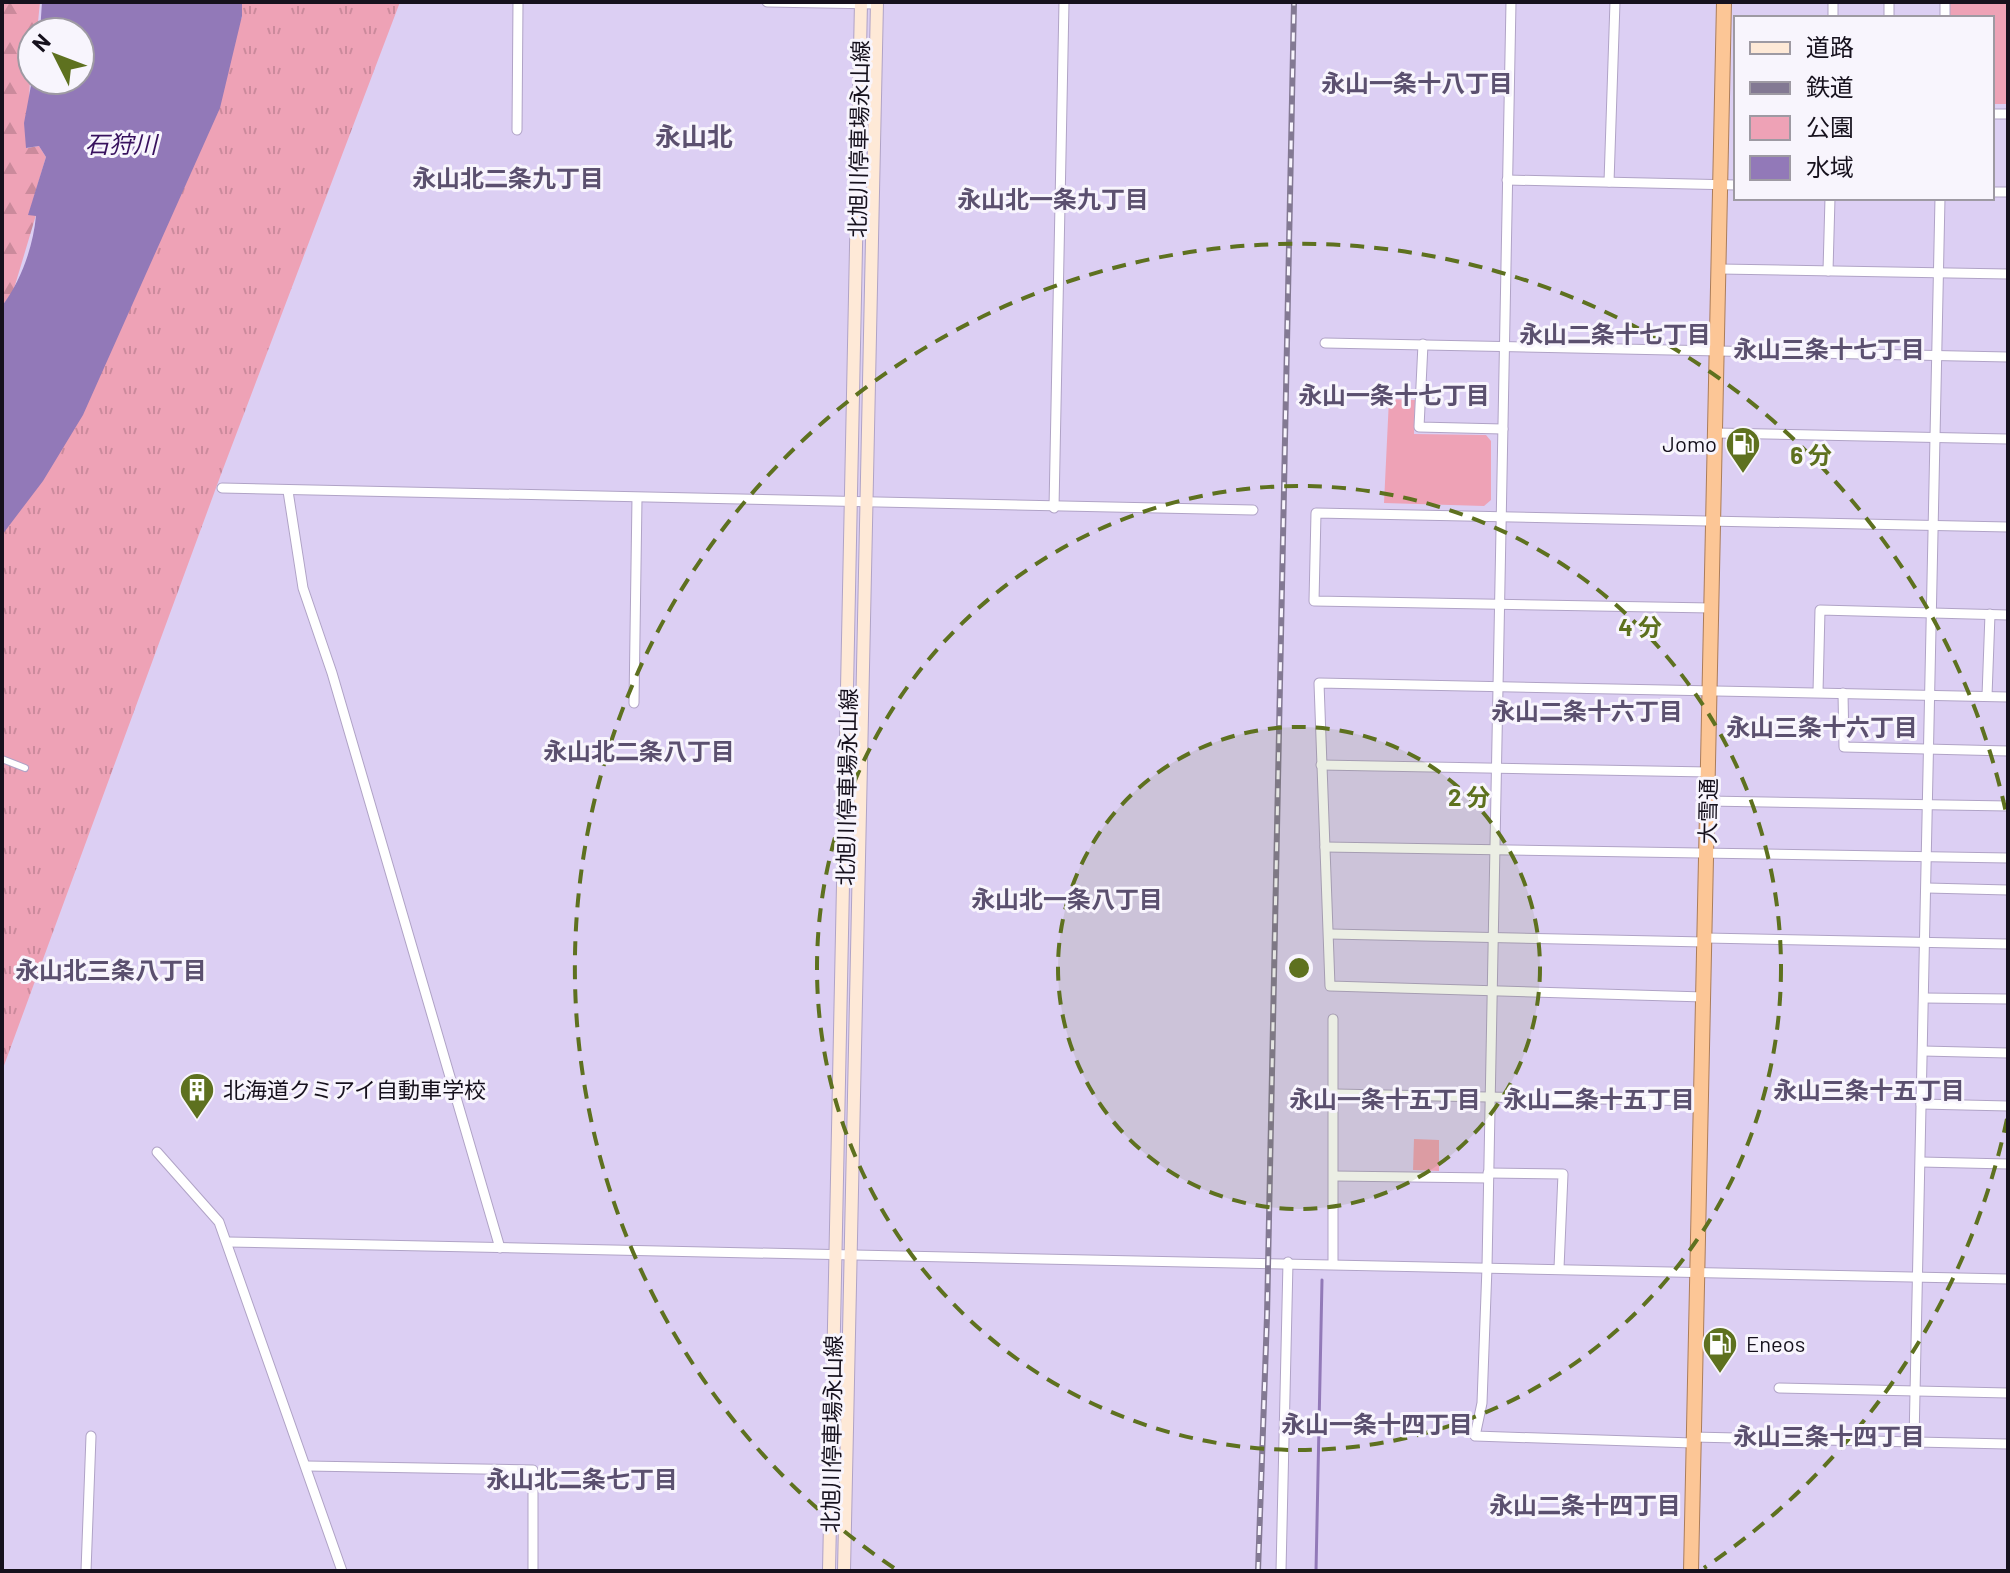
<svg xmlns="http://www.w3.org/2000/svg" width="2010" height="1573" font-family="Barlow,'Noto Sans JP',sans-serif">
	<style>
		.grass { fill: url(#grass-tufts) }
		.forest { fill: url(#forest-firs) }
		.park { fill: #eea2b6 }
		.water { fill: #9279b8 }
		.lines { fill: none; stroke-linecap: round; stroke-linejoin: round }
		.stream { stroke: #9279b8; stroke-width: 3 }
		.pedestrian-casing { stroke: #b0a3c6; stroke-width: 8 }
		.minor-casing { stroke: #b0a3c6; stroke-width: 11 }
		.secondary-casing { stroke: #b0a3c6; stroke-width: 14 }
		.trunk-casing { stroke: #ab7d5a; stroke-width: 16 }
		.pedestrian { stroke: #fff; stroke-width: 6 }
		.minor { stroke: #fff; stroke-width: 9 }
		.secondary { stroke: #fee9d7; stroke-width: 12 }
		.trunk { stroke: #fcc696; stroke-width: 14 }
		.rail-casing { stroke: #837993; stroke-width: 6 }
		.rail { stroke: #f8f5fd; stroke-width: 3; stroke-dasharray: 9; stroke-linecap: butt }
		.ring { fill: none; stroke: #5e711f; stroke-width: 4; stroke-dasharray: 14 10 }
		.labels { text-anchor: middle; stroke-width: 6; stroke-linejoin: round; paint-order: stroke }
		.street-label { font-size: 22px; fill: #16111d; stroke: #f8f5fd }
		.poi-label { font-size: 22px; fill: #16111d; stroke: #f8f5fd; text-anchor: start }
		.neighbourhood-label { font-size: 24px; font-weight: bold; fill: #5b506f; stroke: #f8f5fd }
		.water-label { font-size: 24px; font-style: italic; fill: #38115e; stroke: #f8f5fd }
		.quarter-label { font-size: 26px; font-weight: bold; fill: #5b506f; stroke: #f8f5fd }
		.centre { fill: #5e711f; stroke: #f8f5fd; stroke-width: 4 }
		.ring-label { font-size: 24px; text-anchor: middle; font-weight: bold; fill: #5e711f; stroke: #f8f5fd; stroke-width: 6; stroke-linejoin: round; paint-order: stroke }
	</style>
	<defs>
		<pattern id="grass-tufts" width="24" height="20" patternUnits="userSpaceOnUse" patternTransform="scale(2)"><rect width="24" height="20" fill="#eea2b6"/><path d="M3 7l-1-3M5 7V3M7 7l1-3M15 17l-1-3M17 17v-4M19 17l1-3" fill="none" stroke="#cb8a9c"/></pattern>
		<pattern id="forest-firs" width="22" height="20" patternUnits="userSpaceOnUse" patternTransform="scale(2)"><rect width="22" height="20" fill="#eea2b6"/><path d="M5 1l3.5 6h-7zM16 11l3.5 6h-7z" fill="#cb8a9c"/></pattern>
	</defs>
	<rect width="100%" height="100%" fill="#dccff3"/>
	<path class="grass" d="M242 2H400L220 477 2 1071V535L242 17Z"/>
	<path class="forest" d="M3 2H40L37 32H32L27 148 39 146 46 157 29 214 36 215 13 292 2 306Z"/>
	<g class="park">
		<path d="M1950 2H2008V104H1992V18H1950Z"/>
		<path d="M1389 399 1415 400 1414 434 1486 435 1491 441V500L1484 506 1384 503Z"/>
		<path d="M1414 1139 1439 1140V1171L1413 1170Z"/>
	</g>
	<path class="water" d="M42 2H242V16L220 108 83 415 43 481 2 535V306C21 281 33 247 36 216L28 215 46 157 39 146 26 148 24 123 32 80H80V32H40Z"/>
	<g class="lines">
		<path class="stream" d="M1316 1571 1322 1280"/>
		<defs>
			<path id="pedestrian" d="M2 759 25 768"/>
			<g id="minor">
				<path d="M767 2 877 4"/>
				<path d="M1511 2 1487 1267 1482 1403 1475 1436 1693 1443"/>
				<path d="M1833 18V2"/>
				<path d="M1889 18V2"/>
				<path d="M1945 18V2"/>
				<path d="M1992 114H2008"/>
				<path d="M517 130 518 2"/>
				<path d="M1507 180 1736 185"/>
				<path d="M1609 182 1615 2"/>
				<path d="M1992 192H2008"/>
				<path d="M1720 269 2008 274"/>
				<path d="M1828 271 1830 198"/>
				<path d="M1325 343 2008 357"/>
				<path d="M1423 344 1419 427 1503 429"/>
				<path d="M1716 433 2008 439"/>
				<path d="M222 488 1253 510"/>
				<path d="M288 491 303 588 332 673 500 1248"/>
				<path d="M1054 508 1064 2"/>
				<path d="M1711 608 1314 601 1316 513 2008 527"/>
				<path d="M1818 692 1820 610 2008 615"/>
				<path d="M1843 693 1844 747 2008 751"/>
				<path d="M1987 696 1990 614"/>
				<path d="M634 703 637 498"/>
				<path d="M1321 765 1709 772"/>
				<path d="M1707 801 2008 806"/>
				<path d="M1325 847 2008 858"/>
				<path d="M1927 888 2008 890"/>
				<path d="M1330 934 1705 942"/>
				<path d="M1706 938 2008 944"/>
				<path d="M1704 997 1330 986 1319 683 2008 697"/>
				<path d="M1924 998 2008 999"/>
				<path d="M1333 1019V1264"/>
				<path d="M1923 1051 2008 1053"/>
				<path d="M1335 1094 1702 1101"/>
				<path d="M1921 1104 2008 1106"/>
				<path d="M157 1152 219 1222 342 1571"/>
				<path d="M1921 1162 2008 1164"/>
				<path d="M1488 1173 1563 1174 1559 1268"/>
				<path d="M1335 1176 1488 1178"/>
				<path d="M228 1242 2008 1279"/>
				<path d="M1779 1388 2008 1393"/>
				<path d="M1693 1437 2008 1444"/>
				<path d="M1914 1441 1940 198"/>
				<path d="M307 1466 533 1470V1571"/>
				<path d="M86 1571 91 1436"/>
				<path d="M1281 1571 1288 1262"/>
			</g>
			<g id="secondary">
				<path d="M829 1571 861 2"/>
				<path d="M844 1571 877 2"/>
			</g>
			<path id="trunk" d="M1691 1571 1724 2"/>
		</defs>
		<use href="#pedestrian" class="pedestrian-casing"/>
		<use href="#minor" class="minor-casing"/>
		<use href="#secondary" class="secondary-casing"/>
		<use href="#trunk" class="trunk-casing"/>
		<use href="#pedestrian" class="pedestrian"/>
		<use href="#minor" class="minor"/>
		<use href="#secondary" class="secondary"/>
		<use href="#trunk" class="trunk"/>
		<defs>
			<path id="rail" d="M1258 1571 1267 1316 1294 2"/>
		</defs>
		<use href="#rail" class="rail-casing"/>
		<use href="#rail" class="rail"/>
	</g>
	<circle cx="1299" cy="968" r="241" fill="#5e711f" fill-opacity=".12"/>
	<g class="ring">
		<circle cx="1299" cy="968" r="241"/>
		<circle cx="1299" cy="968" r="482"/>
		<path d="M2007 1119A724 724 0 0 1 1704 1568M894 1568A724 724 0 1 1 2007 817"/>
	</g>
	<defs>
		<symbol id="fuel-pin" viewBox="-11 -11 22 30"><path d="M0 17L-7.5 6A9.5 9.5 0 1 1 7.5 6Z" fill="#5e711f" stroke="#f8f5fd"/><path d="M-5.5-6h7V0h2V4h1.3V-2.5L3-4.5l.8-.8L6-3V5H2.5V1h-1V6h-7ZM-4.2-4.7v3.2H.2V-4.7Z" fill="#fff"/></symbol>
		<symbol id="building-pin" viewBox="-11 -11 22 30"><path d="M0 17L-7.5 6A9.5 9.5 0 1 1 7.5 6Z" fill="#5e711f" stroke="#f8f5fd"/><path d="M-4-6H4V6H1V3H-1V6H-4ZM-2.5-4.3h1.7v1.8h-1.7ZM.8-4.3h1.7v1.8H.8ZM-2.5-1h1.7V.8h-1.7ZM.8-1h1.7V.8H.8Z" fill="#fff"/></symbol>
	</defs>
	<g fill-rule="evenodd">
		<use href="#fuel-pin" x="1723" y="424" width="40" height="54"/>
		<use href="#building-pin" x="177" y="1070" width="40" height="54"/>
		<use href="#fuel-pin" x="1700" y="1324" width="40" height="54"/>
	</g>
	<g class="labels">
		<g class="street-label">
			<text transform="translate(859 139) rotate(-89)" y="8">北旭川停車場永山線</text>
			<text transform="translate(847 787) rotate(-89)" y="8">北旭川停車場永山線</text>
			<text transform="translate(1708 811) rotate(-89)" y="8">大雪通</text>
			<text transform="translate(832 1434) rotate(-89)" y="8">北旭川停車場永山線</text>
		</g>
		<g class="poi-label">
			<text x="1717" y="452" text-anchor="end">Jomo</text>
			<text x="223" y="1098">北海道クミアイ自動車学校</text>
			<text x="1746" y="1352">Eneos</text>
		</g>
		<g class="neighbourhood-label">
			<text x="1417" y="92">永山一条十八丁目</text>
			<text x="508" y="187">永山北二条九丁目</text>
			<text x="1053" y="208">永山北一条九丁目</text>
			<text x="1615" y="343">永山二条十七丁目</text>
			<text x="1829" y="358">永山三条十七丁目</text>
			<text x="1394" y="404">永山一条十七丁目</text>
			<text x="1587" y="720">永山二条十六丁目</text>
			<text x="1822" y="736">永山三条十六丁目</text>
			<text x="639" y="760">永山北二条八丁目</text>
			<text x="1067" y="908">永山北一条八丁目</text>
			<text x="111" y="979">永山北三条八丁目</text>
			<text x="1869" y="1099">永山三条十五丁目</text>
			<text x="1385" y="1108">永山一条十五丁目</text>
			<text x="1599" y="1108">永山二条十五丁目</text>
			<text x="1377" y="1433">永山一条十四丁目</text>
			<text x="1829" y="1445">永山三条十四丁目</text>
			<text x="582" y="1488">永山北二条七丁目</text>
			<text x="1585" y="1514">永山二条十四丁目</text>
		</g>
		<g class="water-label">
			<text x="121" y="153">石狩川</text>
		</g>
		<g class="quarter-label">
			<text x="694" y="146">永山北</text>
		</g>
	</g>
	<circle cx="1299" cy="968" r="12" class="centre"/>
	<g class="ring-label">
		<text x="1811" y="464">6 分</text>
		<text x="1640" y="636">4 分</text>
		<text x="1469" y="806">2 分</text>
	</g>
	<rect width="2010" height="1573" fill="none" stroke="#16111d" stroke-width="8"/>
	<rect x="1734" y="16" width="260" height="184" fill="#f8f5fd" stroke="#9e9aa3" stroke-width="2"/>
	<rect x="1750" y="42" width="40" height="12" fill="#fee9d7" stroke="#9e9aa3" stroke-width="2"/>
	<text x="1806" y="56" font-size="24" fill="#16111d">道路</text>
	<rect x="1750" y="82" width="40" height="12" fill="#837993" stroke="#9e9aa3" stroke-width="2"/>
	<text x="1806" y="96" font-size="24" fill="#16111d">鉄道</text>
	<rect x="1750" y="116" width="40" height="24" fill="#eea2b6" stroke="#9e9aa3" stroke-width="2"/>
	<text x="1806" y="136" font-size="24" fill="#16111d">公園</text>
	<rect x="1750" y="156" width="40" height="24" fill="#9279b8" stroke="#9e9aa3" stroke-width="2"/>
	<text x="1806" y="176" font-size="24" fill="#16111d">水域</text>
	<g transform="translate(56 56) rotate(312)"><circle r="38" fill="#f8f5fd" stroke="#9e9aa3" stroke-width="2"/>
	<path d="M0-6L14 30L0 20L-14 30Z" fill="#5e711f"/>
	<text y="-12" font-size="22" font-weight="bold" text-anchor="middle" fill="#16111d">N</text>
	</g>
</svg>
